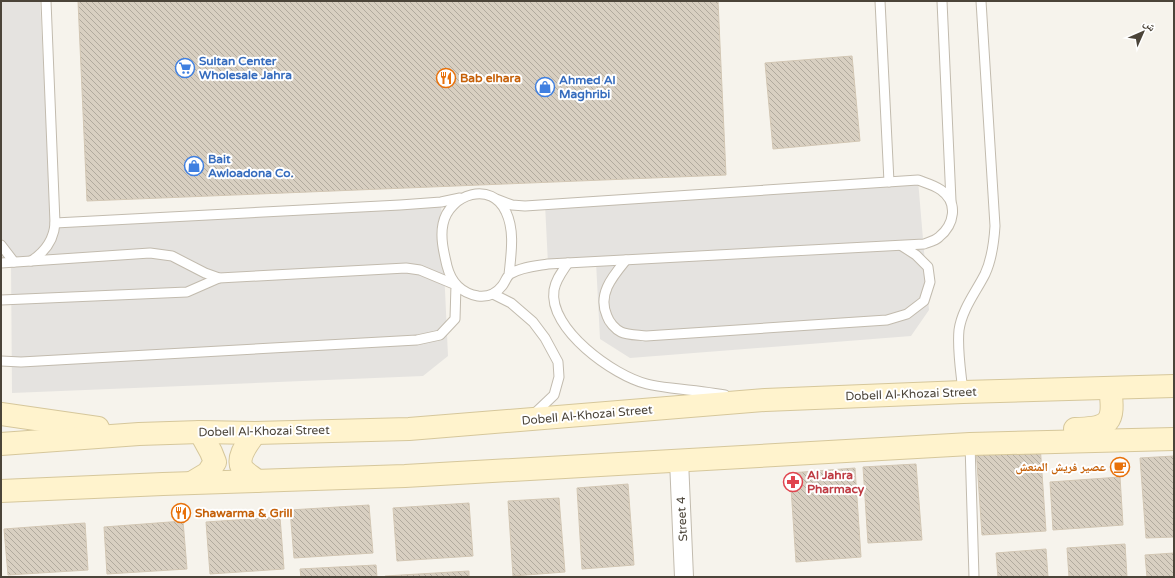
<svg xmlns="http://www.w3.org/2000/svg" width="1175" height="578" font-family="'Varela Round','Noto Naskh Arabic',sans-serif">
	<style>
		.parking { fill: #e5e3e0 }
		.building { fill: url(#building-back-hatch); stroke: #d3c7b4 }
		.lines { fill: none; stroke-linecap: round; stroke-linejoin: round }
		.service-casing { stroke: #c2bbae; stroke-width: 11 }
		.minor-casing { stroke: #c2bbae; stroke-width: 20 }
		.secondary-casing { stroke: #d6c79b; stroke-width: 24 }
		.service { stroke: #fff; stroke-width: 9 }
		.minor { stroke: #fff; stroke-width: 18 }
		.secondary { stroke: #fff3cd; stroke-width: 22 }
		.labels { text-anchor: middle; stroke-width: 4; stroke-linejoin: round; paint-order: stroke }
		.shop-label { font-size: 12px; font-weight: bold; fill: #366cbe; stroke: #fff; text-anchor: start }
		.food-label { font-size: 12px; font-weight: bold; fill: #c56008; stroke: #fff; text-anchor: start }
		.street-label { font-size: 12px; fill: #4b4439; stroke: #fff }
		.health-label { font-size: 12px; font-weight: bold; fill: #be3a42; stroke: #fff; text-anchor: start }
	</style>
	<defs>
		<pattern id="building-back-hatch" width="6" height="6" patternUnits="userSpaceOnUse"><rect width="6" height="6" fill="#d8cfc1"/><path d="M-1 5l2 2M0 0l6 6M5-1l2 2" fill="none" stroke="#b1aa9e"/></pattern>
	</defs>
	<rect width="100%" height="100%" fill="#f6f3ec"/>
	<g class="parking">
		<path d="M1 1H40L52 230 55 227 441 202 448 356 423 376 12 393 11 262H1Z"/>
		<path d="M918 180 929 310 911 336 630 358 600 339 596 262 548 264 545 204Z"/>
	</g>
	<g class="building">
		<path d="M78 1H718L726 175 87 201Z"/>
		<path d="M852 56 860 141 773 149 765 63Z"/>
		<path d="M1040 444 1046 531 982 535 976 448Z"/>
		<path d="M1174 456V537L1146 538 1140 458Z"/>
		<path d="M916 464 922 540 868 543 863 467Z"/>
		<path d="M855 468 861 557 796 562 790 473Z"/>
		<path d="M1120 477 1123 525 1053 530 1050 482Z"/>
		<path d="M628 484 634 565 582 569 577 488Z"/>
		<path d="M559 498 565 572 513 576 508 501Z"/>
		<path d="M469 503 473 556 397 561 393 508Z"/>
		<path d="M369 505 373 553 294 558 290 510Z"/>
		<path d="M280 517 284 569 210 574 206 522Z"/>
		<path d="M183 521 187 569 107 574 104 527Z"/>
		<path d="M85 523 88 570 8 575 4 529Z"/>
		<path d="M1125 544 1127 577H1069L1067 548Z"/>
		<path d="M1046 549 1048 577H998L996 553Z"/>
		<path d="M1174 553V577H1147L1145 555Z"/>
		<path d="M376 565 377 577H301L300 569Z"/>
		<path d="M469 571V577H385V576Z"/>
	</g>
	<g class="lines">
		<defs>
			<g id="service">
				<path d="M880 1 889 182"/>
				<path d="M942 1 951 201"/>
				<path d="M496 199 512 205 525 206 918 180C926 183 934 185 941 190 959 203 954 225 939 237 935 241 929 242 924 244L548 264C536 266 521 267 510 274 506 277 505 283 502 286 496 294 487 297 478 296 461 293 451 282 447 266 444 253 440 238 443 224 449 194 492 180 506 212 515 231 511 254 509 275"/>
				<path d="M55 223 400 205 441 202 460 198"/>
				<path d="M1 245 14 262"/>
				<path d="M626 260C613 276 597 294 607 316 609 322 615 329 621 332 627 335 639 335 646 336L887 320 907 314 924 301 930 282 928 267 916 255 902 246"/>
				<path d="M31 261C45 252 54 240 55 223L46 1"/>
				<path d="M1 263 150 253 172 256 205 273 219 278 406 268 420 270 456 285 455 319 440 335 417 340 21 362 1 361"/>
				<path d="M568 263C562 272 556 279 554 290 548 329 614 376 647 384 655 386 663 387 671 388 689 390 707 392 725 395"/>
				<path d="M493 294 511 303 533 322 545 338 558 362 559 377 554 395 534 414"/>
				<path d="M1 300 187 292 219 278"/>
				<path d="M963 392C961 372 957 350 959 330 962 309 976 292 985 274 992 259 994 242 995 226L981 1"/>
				<path d="M970 444 974 577"/>
			</g>
			<path id="minor" d="M679 460 684 577"/>
			<g id="secondary">
				<path d="M1 414 98 428"/>
				<path d="M1075 429C1110 428 1115 423 1110 388"/>
				<path d="M255 433C249 442 236 456 242 468 245 473 253 477 257 481"/>
				<path d="M1 444 139 434 200 432 255 433 409 429 765 400 963 392 1174 386"/>
				<path d="M193 482 208 473 215 462 211 452 200 432"/>
				<path d="M1 491 163 484 405 476 970 444 1174 439"/>
			</g>
		</defs>
		<use href="#service" class="service-casing"/>
		<use href="#minor" class="minor-casing"/>
		<use href="#secondary" class="secondary-casing"/>
		<use href="#service" class="service"/>
		<use href="#minor" class="minor"/>
		<use href="#secondary" class="secondary"/>
	</g>
	<defs>
		<symbol id="supermarket-ring" viewBox="-11 -11 22 22"><circle r="9.5" fill="#fff" stroke="#3f7fe0" stroke-width="1.5"/><path d="M-6-5.5h2.5l.6 2H6L4.5 2H-2.5L-4.4-4H-6ZM-1.5 3.2a1.3 1.3 0 1 0 .1 0ZM3 3.2a1.3 1.3 0 1 0 .1 0Z" fill="#3f7fe0"/></symbol>
		<symbol id="restaurant-ring" viewBox="-11 -11 22 22"><circle r="9.5" fill="#fff" stroke="#e8710a" stroke-width="1.5"/><path d="M-5-6h1v4h1v-4h1v4h1v-4h1v5L-1.5 .5V6h-2V.5L-5-1ZM5-6V6H3V1.5H1.5Q1.5-4 5-6Z" fill="#e8710a"/></symbol>
		<symbol id="shop-ring" viewBox="-11 -11 22 22"><circle r="9.5" fill="#fff" stroke="#3f7fe0" stroke-width="1.5"/><path d="M-5-2.5h2.3a2.7 3.5 0 0 1 5.4 0H5L5.5 6h-11ZM-1.5-2.5h3a1.5 2.3 0 0 0-3 0Z" fill="#3f7fe0"/></symbol>
		<symbol id="cafe-ring" viewBox="-11 -11 22 22"><circle r="9.5" fill="#fff" stroke="#e8710a" stroke-width="1.5"/><path d="M-5.5-4.5H6V0H3Q3 3.5 0 3.5H-2.5Q-5.5 3.5-5.5 0ZM3-3.2v2h1.7v-2ZM-6 4.5H4V6H-6Z" fill="#e8710a"/></symbol>
		<symbol id="pharmacy-ring" viewBox="-11 -11 22 22"><circle r="9.5" fill="#fff" stroke="#e0444e" stroke-width="1.5"/><path d="M-2-6h4v4h4v4h-4v4h-4v-4h-4v-4h4Z" fill="#e0444e"/></symbol>
	</defs>
	<g fill-rule="evenodd">
		<use href="#supermarket-ring" x="174" y="57" width="22" height="22"/>
		<use href="#restaurant-ring" x="435" y="67" width="22" height="22"/>
		<use href="#shop-ring" x="534" y="76" width="22" height="22"/>
		<use href="#shop-ring" x="183" y="155" width="22" height="22"/>
		<use href="#cafe-ring" x="1109" y="456" width="22" height="22"/>
		<use href="#pharmacy-ring" x="782" y="471" width="22" height="22"/>
		<use href="#restaurant-ring" x="170" y="502" width="22" height="22"/>
	</g>
	<g class="labels">
		<g class="shop-label">
			<text x="199" y="65">Sultan Center<tspan x="199" dy="14">Wholesale Jahra</tspan></text>
			<text x="559" y="84">Ahmed Al<tspan x="559" dy="14">Maghribi</tspan></text>
			<text x="208" y="163">Bait<tspan x="208" dy="14">Awloadona Co.</tspan></text>
		</g>
		<g class="food-label">
			<text x="460" y="82">Bab elhara</text>
			<text x="1106" y="471" text-anchor="end">عصير فريش المنعش</text>
			<text x="195" y="517">Shawarma &amp; Grill</text>
		</g>
		<g class="street-label">
			<text transform="translate(911 394) rotate(-2)" y="4">Dobell Al-Khozai Street</text>
			<text transform="translate(587 415) rotate(-5)" y="4">Dobell Al-Khozai Street</text>
			<text transform="translate(264 431) rotate(-1)" y="4">Dobell Al-Khozai Street</text>
			<text transform="translate(682 519) rotate(-93)" y="4">Street 4</text>
		</g>
		<g class="health-label">
			<text x="807" y="479">Al Jahra<tspan x="807" dy="14">Pharmacy</tspan></text>
		</g>
	</g>
	<rect width="1175" height="578" fill="none" stroke="#4b4439" stroke-width="4"/>
	<g transform="translate(1143 32) rotate(45)" stroke="#ffffff" stroke-width="3" paint-order="stroke">
	<path d="M0-3L7 15L0 10L-7 15Z" fill="#4b4439"/>
	<text y="-6" font-size="11" font-weight="bold" text-anchor="middle" fill="#4b4439">ش</text>
	</g>
</svg>
